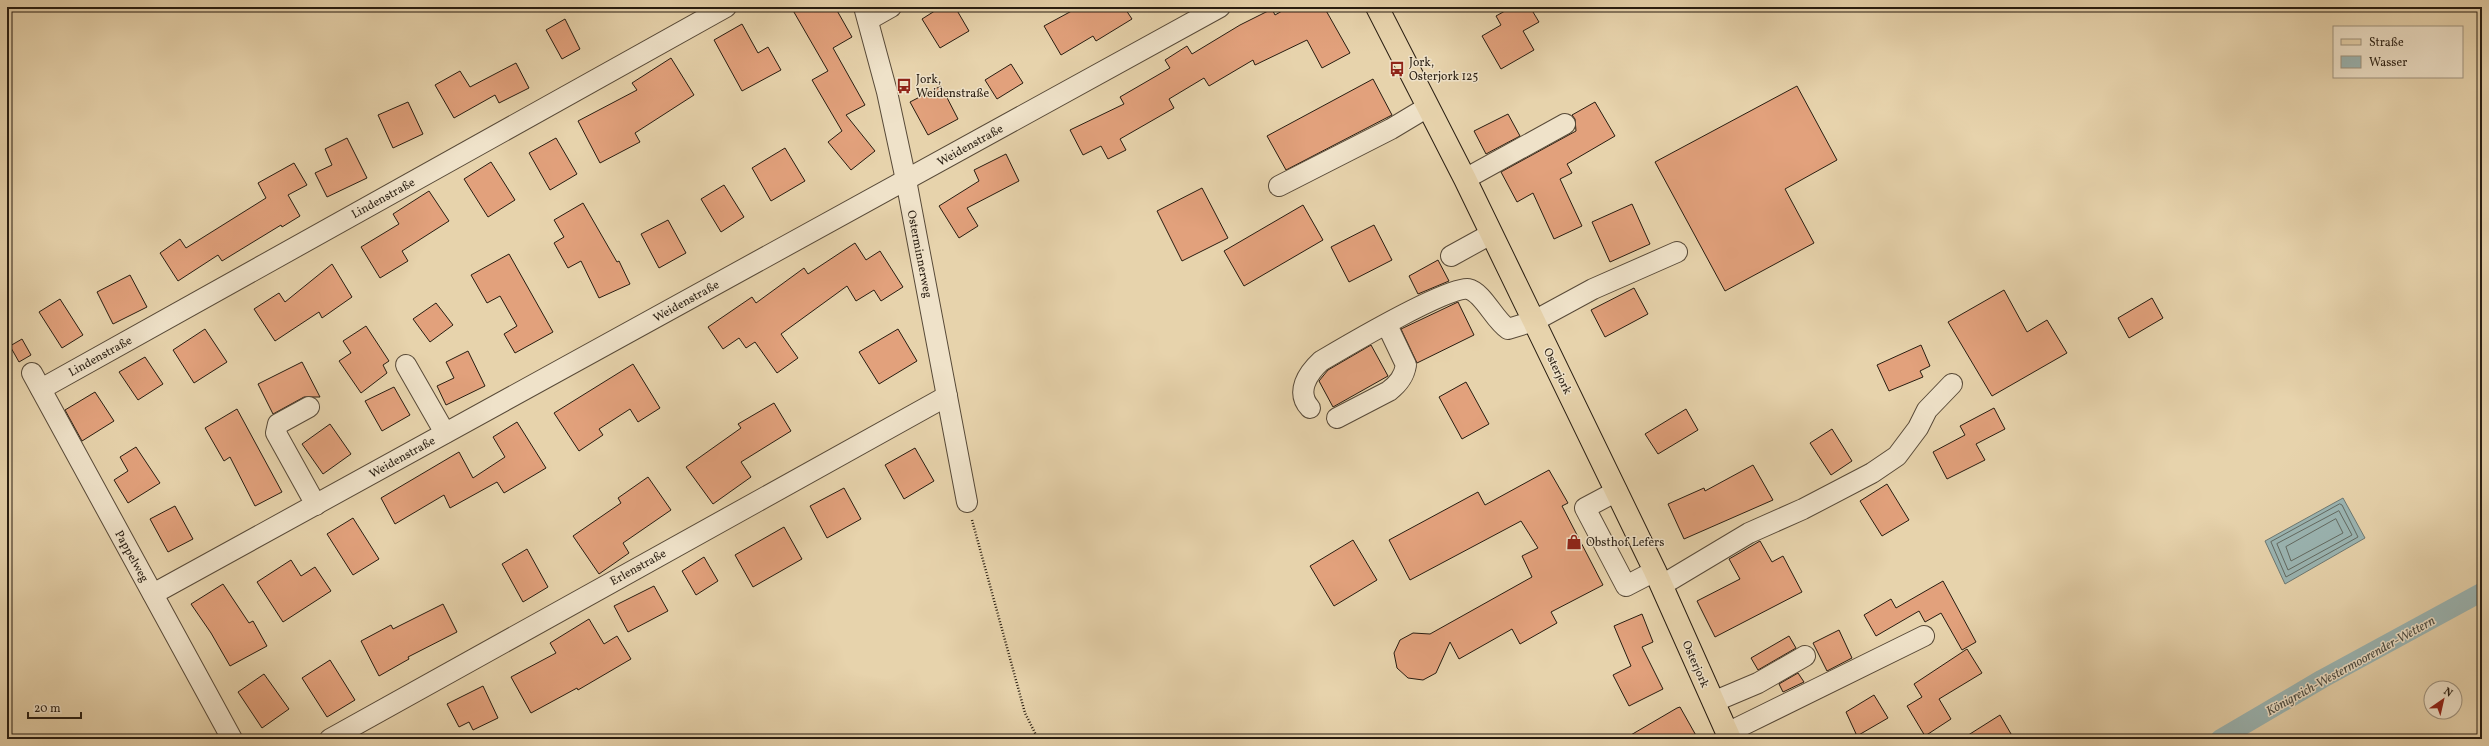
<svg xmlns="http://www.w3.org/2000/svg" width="2489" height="746" font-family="Vollkorn,serif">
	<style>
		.water { fill: #9bb6b4; stroke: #6d7973 }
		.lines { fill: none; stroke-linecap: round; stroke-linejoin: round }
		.shore { stroke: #626a62; stroke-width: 1 }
		.canal { stroke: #9bb6b4; stroke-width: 19 }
		.building { fill: #e2a17c; stroke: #281d11 }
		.minor-casing { stroke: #584a38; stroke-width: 22 }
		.major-casing { stroke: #281d11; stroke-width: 24 }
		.path { stroke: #281d11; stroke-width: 2.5; stroke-dasharray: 1 2; stroke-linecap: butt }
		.minor { stroke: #efe2c9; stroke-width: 20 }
		.major { stroke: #e7d3ac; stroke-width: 22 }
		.labels { text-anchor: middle; stroke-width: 3; stroke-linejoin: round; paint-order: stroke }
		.poi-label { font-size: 12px; fill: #281d11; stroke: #efe2c9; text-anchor: start }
		.street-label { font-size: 12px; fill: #281d11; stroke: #efe2c9 }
		.water-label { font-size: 13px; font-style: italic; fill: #4a4b42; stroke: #efe2c9 }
	</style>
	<rect width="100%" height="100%" fill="#e7d3ac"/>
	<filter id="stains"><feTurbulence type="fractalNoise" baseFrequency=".005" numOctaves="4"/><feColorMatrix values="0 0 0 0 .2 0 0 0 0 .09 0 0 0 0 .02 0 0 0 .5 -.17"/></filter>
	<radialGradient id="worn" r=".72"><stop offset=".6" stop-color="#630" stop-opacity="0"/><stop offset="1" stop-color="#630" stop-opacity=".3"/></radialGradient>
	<path class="water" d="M2343 498 2365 538 2285 584 2265 541Z"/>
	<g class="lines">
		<g class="shore">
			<path d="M2340 504 2342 505 2358 537 2286 577 2271 542Z"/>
			<path d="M2339 511 2352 535 2288 570 2277 544Z"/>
			<path d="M2336 519 2343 533 2291 561 2286 547Z"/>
		</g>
		<path class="canal" d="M2220 739 2322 679 2482 592"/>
	</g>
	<g class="building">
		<path d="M791 7H835L852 37 833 48 865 105 846 115 875 151 851 170 828 142 842 131 812 80 828 71Z"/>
		<path d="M941 7H955L969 31 940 48 922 19Z"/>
		<path d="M1079 7H1124L1132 19 1096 41 1093 36 1061 55 1044 26Z"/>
		<path d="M1289 7H1324L1350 53 1322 68 1307 40 1255 65 1253 60 1209 86 1204 78 1169 99 1174 108 1120 139 1126 150 1108 159 1101 146 1083 155 1070 130 1124 104 1120 97 1170 68 1165 60 1187 46 1192 54 1240 25 1272 9 1275 15Z"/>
		<path d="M1512 7H1530L1539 22 1523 31 1534 50 1501 69 1482 36 1501 25 1496 16Z"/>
		<path d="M565 19 580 49 562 59 546 30Z"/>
		<path d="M742 24 758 53 768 47 781 70 742 91 714 40Z"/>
		<path d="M671 58 694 95 635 133 640 142 600 163 578 121 637 90 632 83Z"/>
		<path d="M516 63 529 88 499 103 495 95 454 118 435 85 460 71 470 87Z"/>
		<path d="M1011 64 1023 83 997 99 985 80Z"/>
		<path d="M1373 79 1392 115 1286 170 1267 136Z"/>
		<path d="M941 86 958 119 928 135 910 102Z"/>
		<path d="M1797 86 1837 160 1785 189 1814 243 1725 291 1655 162Z"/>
		<path d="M408 102 423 134 393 148 378 115Z"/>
		<path d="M1595 102 1615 136 1567 164 1572 173 1560 179 1582 226 1554 239 1533 193 1517 202 1501 172 1576 131 1575 119 1572 115Z"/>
		<path d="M1508 114 1520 136 1486 154 1474 131Z"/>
		<path d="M347 138 367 178 327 197 315 173 332 165 325 149Z"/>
		<path d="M556 138 577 174 550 190 529 153Z"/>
		<path d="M785 148 805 181 771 201 752 168Z"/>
		<path d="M1006 154 1019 181 967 208 978 226 959 238 939 206 979 181 974 170Z"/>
		<path d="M491 162 515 200 488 217 464 179Z"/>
		<path d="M294 163 307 185 288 195 300 216 282 227 281 225 222 261 218 255 178 281 160 253 180 239 186 248 266 198 258 183Z"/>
		<path d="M724 185 744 217 721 232 701 199Z"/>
		<path d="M1202 188 1228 238 1182 261 1157 211Z"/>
		<path d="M429 191 449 221 402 251 408 261 380 278 361 247 399 224 393 214Z"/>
		<path d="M583 203 617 262 619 261 630 284 599 298 581 261 568 268 554 243 564 237 554 220Z"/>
		<path d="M1632 204 1650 244 1610 262 1592 222Z"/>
		<path d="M1303 205 1323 240 1244 286 1224 251Z"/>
		<path d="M668 220 686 253 659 268 641 234Z"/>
		<path d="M1374 225 1392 260 1349 282 1331 247Z"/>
		<path d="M855 243 866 260 880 251 903 287 881 301 874 290 856 301 847 286 781 334 798 358 777 373 755 342 746 348 739 338 723 349 708 327 752 297 756 303 804 268 808 274Z"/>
		<path d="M509 254 553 332 515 353 504 334 517 326 500 296 487 303 471 275Z"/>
		<path d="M1438 260 1449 281 1418 294 1409 276Z"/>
		<path d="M332 264 352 297 322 318 319 312 275 341 254 309 279 293 285 302Z"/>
		<path d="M130 275 147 307 113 324 97 292Z"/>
		<path d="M1634 288 1648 314 1605 337 1591 310Z"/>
		<path d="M2004 290 2027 332 2047 320 2067 353 1992 396 1948 322Z"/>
		<path d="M2152 298 2163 318 2129 338 2118 318Z"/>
		<path d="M60 299 83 335 62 348 39 312Z"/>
		<path d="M1458 302 1474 335 1417 363 1401 329Z"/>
		<path d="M436 303 453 325 430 342 413 319Z"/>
		<path d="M366 326 389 361 383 365 387 373 361 393 339 361 351 353 343 341Z"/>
		<path d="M205 329 227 362 194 383 173 350Z"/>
		<path d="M898 329 917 361 879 384 859 352Z"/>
		<path d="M22 339 31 355 19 362 10 346Z"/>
		<path d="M1371 345 1388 376 1333 407 1319 381 1328 370Z"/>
		<path d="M1921 345 1930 366 1920 371 1923 377 1889 391 1877 365Z"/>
		<path d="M468 351 485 386 446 405 437 386 454 378 446 362Z"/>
		<path d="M145 357 163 384 138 400 119 372Z"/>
		<path d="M302 362 320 397H304L273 414 258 384Z"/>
		<path d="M633 364 660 408 638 422 630 409 599 429 603 435 579 451 554 413Z"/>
		<path d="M1466 382 1489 424 1462 439 1439 397Z"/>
		<path d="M394 387 410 415 382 431 365 401Z"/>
		<path d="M95 392 114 421 82 441 65 410Z"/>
		<path d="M774 403 791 431 741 462 751 477 713 504 686 467 741 428 738 424Z"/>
		<path d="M1994 408 2005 429 1976 444 1985 460 1947 479 1933 452 1965 435 1960 426Z"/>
		<path d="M237 409 282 492 255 506 230 457 224 461 205 428Z"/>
		<path d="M1686 409 1698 430 1658 454 1645 434Z"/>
		<path d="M517 422 546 468 504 493 497 482 450 508 444 495 395 524 381 498 459 452 473 478 505 457 493 437Z"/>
		<path d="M330 424 351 454 323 474 302 444Z"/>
		<path d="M1832 429 1852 461 1831 475 1810 443Z"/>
		<path d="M136 447 160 483 128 503 114 480 128 471 120 457Z"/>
		<path d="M915 448 934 481 904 499 885 465Z"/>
		<path d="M1753 465 1773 500 1684 539 1668 504 1704 488 1705 491Z"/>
		<path d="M1549 470 1568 503 1562 506 1603 585 1551 612 1557 623 1520 644 1512 629 1459 659 1450 642 1436 673 1423 680 1408 678 1397 668 1394 653 1400 640 1413 633 1430 634 1532 577 1522 556 1538 548 1521 521 1410 580 1389 540 1478 492 1485 505Z"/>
		<path d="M648 477 671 510 623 543 629 553 599 574 573 536 621 503 618 498Z"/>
		<path d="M1887 484 1909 520 1882 536 1860 501Z"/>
		<path d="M844 488 861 519 827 538 810 506Z"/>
		<path d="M175 506 193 539 168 552 150 519Z"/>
		<path d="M353 518 379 559 353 575 327 534Z"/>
		<path d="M784 527 802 559 753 587 735 555Z"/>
		<path d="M1353 540 1377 580 1334 606 1310 566Z"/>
		<path d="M1760 541 1772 562 1783 556 1802 592 1715 637 1697 601 1740 579 1729 559Z"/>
		<path d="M527 549 548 587 523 602 502 564Z"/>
		<path d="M704 557 718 581 696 595 682 571Z"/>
		<path d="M291 560 301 576 315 567 331 591 283 622 257 582Z"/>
		<path d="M1943 581 1976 642 1962 650 1941 613 1925 622 1919 611 1876 636 1864 615 1891 599 1896 608Z"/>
		<path d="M223 584 249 623 253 621 267 646 230 666 211 633 191 604Z"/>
		<path d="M654 586 668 611 628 632 614 606Z"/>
		<path d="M443 604 457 632 408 657 409 659 379 676 361 641 391 625 393 629Z"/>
		<path d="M1642 614 1653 642 1642 647 1663 689 1629 706 1613 675 1631 666 1614 626Z"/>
		<path d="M589 619 604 644 617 636 631 659 578 690 577 688 531 713 511 677 556 653 550 643Z"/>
		<path d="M1839 630 1852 658 1827 671 1813 643Z"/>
		<path d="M1789 636 1796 648 1758 670 1751 658Z"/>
		<path d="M1967 649 1982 673 1939 699 1951 719 1925 736 1907 706 1922 697 1914 684Z"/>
		<path d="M330 660 355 700 327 717 302 678Z"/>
		<path d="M1798 673 1804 682 1783 692 1779 684Z"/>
		<path d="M264 674 289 709 262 728 238 692Z"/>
		<path d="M483 686 498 718 473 730 469 722 459 727 447 704Z"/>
		<path d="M1874 695 1888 718 1857 736 1846 712Z"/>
		<path d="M1680 707 1698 739H1624L1677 708Z"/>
		<path d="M2000 715 2014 739H1962Z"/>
	</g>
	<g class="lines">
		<defs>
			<g id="minor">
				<path d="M864 7 887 92 906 180 967 502"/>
				<path d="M868 20 891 7"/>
				<path d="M1465 179 1565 124"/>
				<path d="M1279 186 1391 129 1426 108"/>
				<path d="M1451 256 1491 234"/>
				<path d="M406 365 445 433"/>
				<path d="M32 373 232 739"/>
				<path d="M41 389 726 7"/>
				<path d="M309 407 278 424 276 433 316 505"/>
				<path d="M1310 408C1295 392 1308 373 1321 361 1343 348 1449 285 1468 289 1483 292 1494 320 1508 329L1534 321 1593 289 1677 252"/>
				<path d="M1337 418 1389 391C1398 384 1404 377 1406 365L1387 325"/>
				<path d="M1617 491 1585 508 1626 586 1655 571"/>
				<path d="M1662 585 1749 533 1803 509 1872 473 1897 456 1918 428 1927 410 1952 384"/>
				<path d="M153 594 1220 7"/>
				<path d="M1713 702 1758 683 1805 656"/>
				<path d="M1727 733 1924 636"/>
				<path d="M330 739 947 396"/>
			</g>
			<path id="major" d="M1377 7 1465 179 1655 571 1730 739"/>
		</defs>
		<use href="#minor" class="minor-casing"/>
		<use href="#major" class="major-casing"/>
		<path class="path" d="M972 520 1025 713 1038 739"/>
		<use href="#minor" class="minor"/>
		<use href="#major" class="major"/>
	</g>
	<defs>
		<symbol id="bus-bare" viewBox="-9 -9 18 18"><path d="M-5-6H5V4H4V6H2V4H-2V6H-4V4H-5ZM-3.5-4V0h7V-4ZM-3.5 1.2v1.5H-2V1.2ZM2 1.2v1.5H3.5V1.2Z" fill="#8f2418" stroke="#efe2c9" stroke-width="2.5" paint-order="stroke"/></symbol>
		<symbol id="shop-bare" viewBox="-9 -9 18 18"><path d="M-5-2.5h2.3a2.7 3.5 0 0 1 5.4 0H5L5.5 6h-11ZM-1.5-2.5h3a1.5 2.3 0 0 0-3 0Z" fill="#8f2418" stroke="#efe2c9" stroke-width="2.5" paint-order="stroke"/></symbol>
	</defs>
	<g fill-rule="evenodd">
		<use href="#bus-bare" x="1386" y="58" width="22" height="22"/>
		<use href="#bus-bare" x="893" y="75" width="22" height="22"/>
		<use href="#shop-bare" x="1563" y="531" width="22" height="22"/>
	</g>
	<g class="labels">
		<g class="poi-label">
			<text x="1409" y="66">Jork,<tspan x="1409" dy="14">Osterjork 125</tspan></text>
			<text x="916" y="83">Jork,<tspan x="916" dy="14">Weidenstraße</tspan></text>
			<text x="1586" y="546">Obsthof Lefers</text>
		</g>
		<g class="street-label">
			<text transform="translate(970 145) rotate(-29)" y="4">Weidenstraße</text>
			<text transform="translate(383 198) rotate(-29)" y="4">Lindenstraße</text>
			<text transform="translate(920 254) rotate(79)" y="4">Osterminnerweg</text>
			<text transform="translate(686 301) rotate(-29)" y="4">Weidenstraße</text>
			<text transform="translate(100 356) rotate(-29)" y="4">Lindenstraße</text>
			<text transform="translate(1558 371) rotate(64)" y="4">Osterjork</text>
			<text transform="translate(402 457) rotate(-29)" y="4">Weidenstraße</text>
			<text transform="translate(132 556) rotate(61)" y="4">Pappelweg</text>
			<text transform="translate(638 567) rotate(-29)" y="4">Erlenstraße</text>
			<text transform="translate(1696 664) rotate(66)" y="4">Osterjork</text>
		</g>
		<g class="water-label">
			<text transform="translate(2350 665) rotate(-29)" y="5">Königreich-Westermoorender-Wettern</text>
		</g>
	</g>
	<rect width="2489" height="746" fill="none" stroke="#e7d3ac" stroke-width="24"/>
	<rect x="8" y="8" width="2473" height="730" fill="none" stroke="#281d11" stroke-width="2"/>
	<rect x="12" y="12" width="2465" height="722" fill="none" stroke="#281d11"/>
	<rect x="2333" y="26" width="130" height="52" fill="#efe2c9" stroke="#9f937f"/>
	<rect x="2341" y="39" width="20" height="6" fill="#e7d3ac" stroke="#9f937f"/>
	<text x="2369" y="46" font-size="12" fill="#281d11">Straße</text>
	<rect x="2341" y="56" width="20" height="12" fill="#9bb6b4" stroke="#9f937f"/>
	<text x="2369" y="66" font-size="12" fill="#281d11">Wasser</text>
	<g transform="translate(2443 700) rotate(34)"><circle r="19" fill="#efe2c9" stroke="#9f937f"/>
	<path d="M0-3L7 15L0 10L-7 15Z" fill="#8f2418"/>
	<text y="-6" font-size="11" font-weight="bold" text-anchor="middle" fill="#281d11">N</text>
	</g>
	<path d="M28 712v6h53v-6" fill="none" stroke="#281d11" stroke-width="2"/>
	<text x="34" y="712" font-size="12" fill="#281d11" stroke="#efe2c9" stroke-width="3" paint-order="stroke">20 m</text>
	<rect width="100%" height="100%" filter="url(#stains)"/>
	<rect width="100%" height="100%" fill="url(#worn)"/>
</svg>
